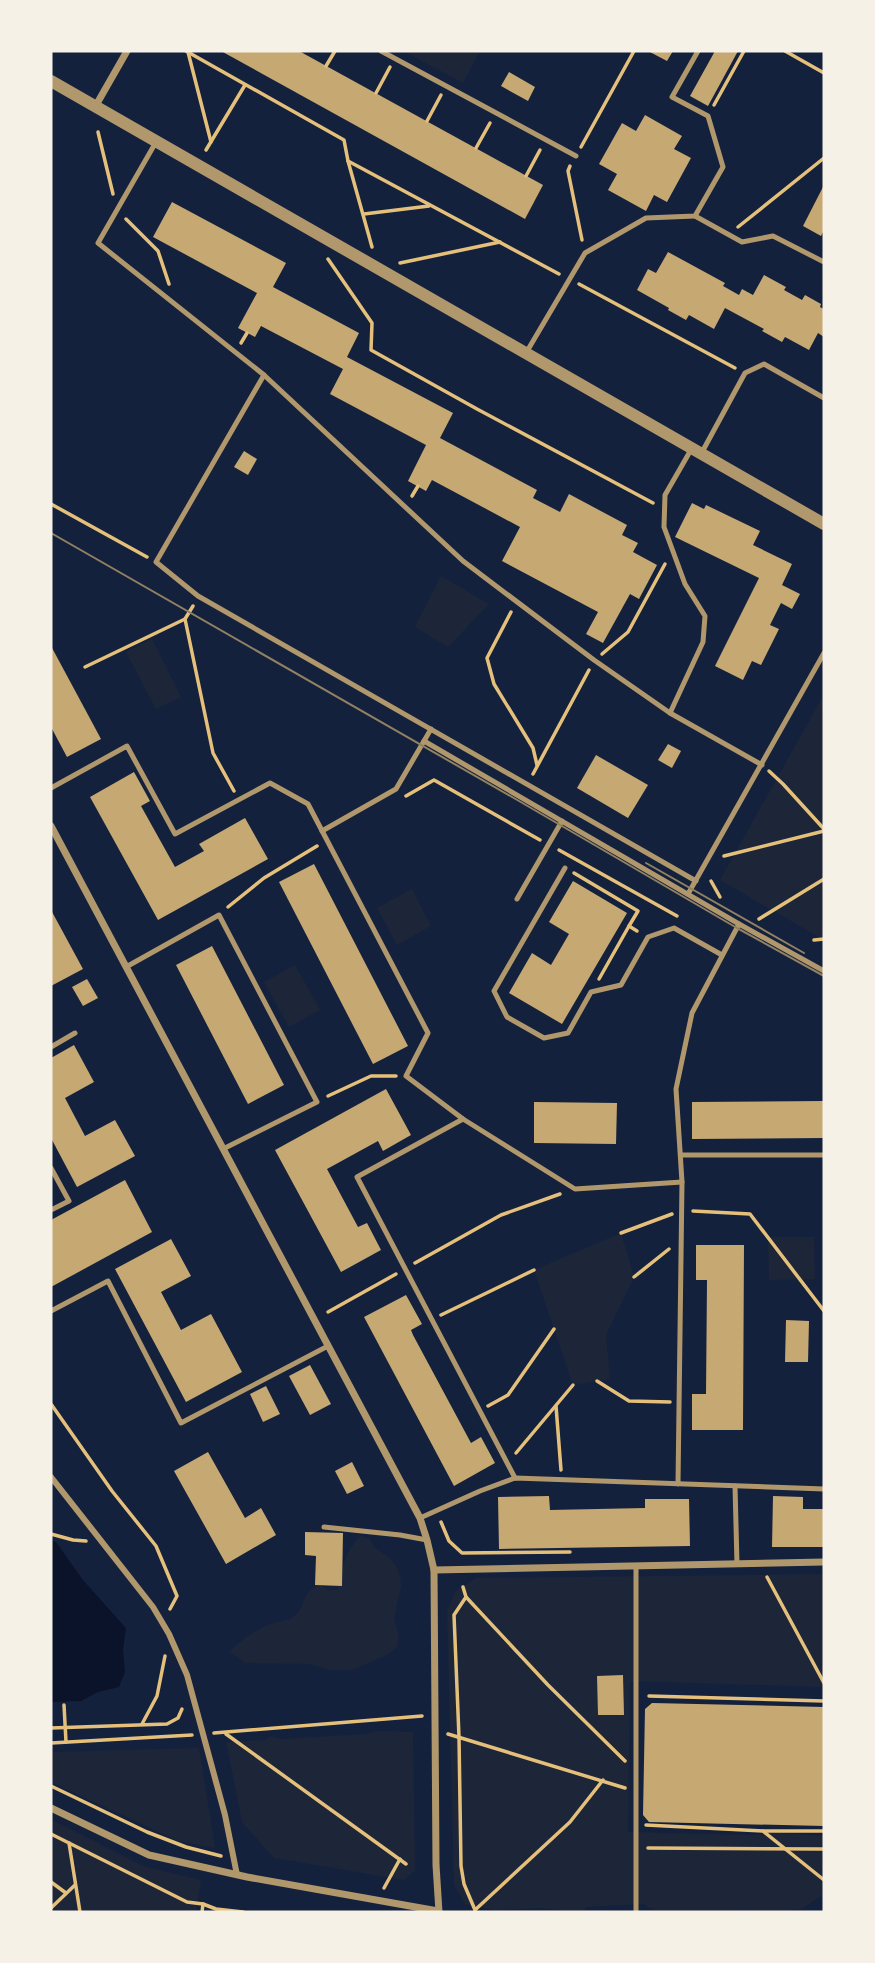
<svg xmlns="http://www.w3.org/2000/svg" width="875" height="1963" font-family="'PT Sans Narrow',sans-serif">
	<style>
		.green { fill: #1d2539 }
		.water { fill: #0b132b }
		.building { fill: #c6a872 }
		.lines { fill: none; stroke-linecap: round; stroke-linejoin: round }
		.path { stroke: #e5c07b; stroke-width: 3.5 }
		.service { stroke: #b1986c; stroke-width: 5 }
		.pedestrian { stroke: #b1986c; stroke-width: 6 }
		.minor { stroke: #b1986c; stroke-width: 7 }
		.tertiary { stroke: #b1986c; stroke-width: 12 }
		.tram { stroke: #918062; stroke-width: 2 }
	</style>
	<rect width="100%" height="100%" fill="#14213d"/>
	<g class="green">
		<path d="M403 51H480L463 83Z"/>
		<path d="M441 576 489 604 448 647 415 627Z"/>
		<path d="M152 639 181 697 156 709 126 652Z"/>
		<path d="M824 694V940L720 880Z"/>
		<path d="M412 889 431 926 397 945 377 908Z"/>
		<path d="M295 965 320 1010 289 1027 264 982Z"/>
		<path d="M621 1233 634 1277 606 1335 610 1379 573 1385 534 1270Z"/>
		<path d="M768 1237H814L815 1279 769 1280Z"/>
		<path d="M360 1536 369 1538 374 1547 390 1558 396 1566 400 1576 401 1586 394 1618 399 1637 397 1647 389 1654 352 1670H331L309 1664 245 1663 230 1652C240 1640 257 1629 271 1624 280 1621 291 1621 297 1614 307 1601 301 1593 320 1585L328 1590H338C342 1568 344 1554 360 1536Z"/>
		<path d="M824 1574V1687L630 1681 628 1832 754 1835 779 1833 824 1836V1897H819L802 1909 774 1912 739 1910 713 1912H658L643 1904 586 1907 585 1909 575 1912 542 1908 494 1910 465 1904 454 1885 447 1610 456 1591 476 1578Z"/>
		<path d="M377 1731 413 1732 415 1870 404 1880 274 1858 242 1822 226 1742 266 1740 271 1736 280 1739 366 1734Z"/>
		<path d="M199 1748 215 1848 178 1841 51 1782V1752Z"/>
		<path d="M51 1819 143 1866 201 1880 196 1912H51Z"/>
	</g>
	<path class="water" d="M51 1540 56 1542 83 1580 126 1628 123 1650 125 1672 119 1687 98 1692 81 1701 51 1702Z"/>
	<g class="building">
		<path d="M221 51H299L543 185 525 219Z"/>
		<path d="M648 51H673L667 61Z"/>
		<path d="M715 51H738L708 106 690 96Z"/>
		<path d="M509 72 535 87 528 101 501 86Z"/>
		<path d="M645 115 682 136 674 149 691 158 667 202 654 195 646 211 608 190 617 174 599 164 622 123 636 131Z"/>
		<path d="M824 185V230L821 236 803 226Z"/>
		<path d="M172 202 286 263 273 287 359 333 347 357 453 413 440 438 537 490 533 498 560 512 569 494 627 525 622 535 638 543 633 552 657 565 639 599 630 594 603 643 586 634 598 612 502 561 520 527 432 480 426 491 408 481 426 445 330 394 343 369 261 326 255 337 238 328 257 293 153 237Z"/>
		<path d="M668 252 725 283 723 286 739 295 742 289 753 295 764 275 786 287 784 290 802 300 805 295 821 304 820 307 824 309V337L818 333 809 350 785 337 782 342 762 331 764 329 725 308 714 329 689 315 686 320 668 310 669 308 637 290 648 269 656 273Z"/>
		<path d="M244 451 257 459 248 475 234 467Z"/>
		<path d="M692 503 704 509 706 505 760 531 753 545 792 564 782 585 800 594 792 609 781 603 770 625 779 629 761 665 752 661 743 680 715 666 759 578 675 537Z"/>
		<path d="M51 646 101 739 67 757 51 727Z"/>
		<path d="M668 744 681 751 672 768 658 760Z"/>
		<path d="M596 755 648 785 628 818 577 788Z"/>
		<path d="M134 772 150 801 141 806 175 867 204 851 199 844 245 818 268 859 158 920 90 797Z"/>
		<path d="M314 864 408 1046 373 1064 279 882Z"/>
		<path d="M573 881 627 913 562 1024 509 993 532 953 551 965 569 934 549 922Z"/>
		<path d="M51 910 83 969 51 986Z"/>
		<path d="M212 946 284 1085 248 1104 176 965Z"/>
		<path d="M87 979 98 998 83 1006 72 987Z"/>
		<path d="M74 1045 94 1082 65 1098 85 1136 115 1120 135 1156 77 1187 51 1138V1058Z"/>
		<path d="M386 1089 411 1135 383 1151 378 1141 327 1169 358 1227 367 1223 381 1250 341 1272 275 1150Z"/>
		<path d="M824 1101V1138L692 1139V1102Z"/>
		<path d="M534 1102 617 1103 616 1144 534 1143Z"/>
		<path d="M125 1180 152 1232 51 1287V1220Z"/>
		<path d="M171 1239 191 1276 161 1292 181 1330 211 1314 242 1372 186 1402 115 1269Z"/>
		<path d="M696 1245H744L743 1430H692V1394H706L707 1280H696Z"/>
		<path d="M406 1295 422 1324 411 1330 413 1335 471 1443 481 1437 495 1463 454 1486 364 1317Z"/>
		<path d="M786 1320 809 1321 808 1362H785Z"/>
		<path d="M310 1365 331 1404 310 1415 289 1376Z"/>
		<path d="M266 1386 280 1414 263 1422 250 1394Z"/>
		<path d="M208 1452 245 1518 261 1508 276 1535 226 1564 174 1471Z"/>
		<path d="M352 1462 364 1486 347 1494 335 1471Z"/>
		<path d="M549 1496 550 1510 645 1508V1499H689L690 1546 499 1549 498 1497Z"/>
		<path d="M773 1496 803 1497V1509H824V1547H772Z"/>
		<path d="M305 1532 343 1533 342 1586 315 1585 316 1556 305 1555Z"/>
		<path d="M623 1675 624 1715H598L597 1676Z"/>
		<path d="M652 1703 824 1707V1826L649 1822 643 1815 645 1709Z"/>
	</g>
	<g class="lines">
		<g class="path">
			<path d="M186 51 344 140 348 161 559 274"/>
			<path d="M785 51 824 73"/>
			<path d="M188 52 211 142"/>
			<path d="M326 66 335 51"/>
			<path d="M376 93 390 67"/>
			<path d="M714 105 744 51"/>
			<path d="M427 121 441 95"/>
			<path d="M98 132 113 194"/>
			<path d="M581 147 634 51"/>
			<path d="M476 148 490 123"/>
			<path d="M206 150 245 85"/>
			<path d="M348 161 372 247"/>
			<path d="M570 166 568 171 582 240"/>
			<path d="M526 176 540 150"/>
			<path d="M364 214 429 206"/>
			<path d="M126 219 158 251 169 284"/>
			<path d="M738 227 824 158"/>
			<path d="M328 259 372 323 371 350 477 409 653 503"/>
			<path d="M400 263 500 242"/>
			<path d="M579 284 735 368"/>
			<path d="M241 343 247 333"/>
			<path d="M412 496 418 486"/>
			<path d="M51 504 147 557"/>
			<path d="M193 606 185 619 213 753 234 791"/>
			<path d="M511 612 487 658 494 684 533 748 537 765"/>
			<path d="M602 654 628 632 665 564"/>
			<path d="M85 667 185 619"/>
			<path d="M769 771 783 784 824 829"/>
			<path d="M533 774 589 670"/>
			<path d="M406 796 434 780 540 840"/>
			<path d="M559 850 677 916"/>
			<path d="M724 856 824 831"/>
			<path d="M574 873 638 911 629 926 637 931"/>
			<path d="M711 881 720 897"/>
			<path d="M228 907 264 878 317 846"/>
			<path d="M759 919 824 879"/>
			<path d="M814 940 824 939"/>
			<path d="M599 979 629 926"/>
			<path d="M328 1096 371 1076H396"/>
			<path d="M693 1211 750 1214 824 1311"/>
			<path d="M621 1233 672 1214"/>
			<path d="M415 1263 501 1215 560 1194"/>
			<path d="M634 1277 669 1249"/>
			<path d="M328 1312 396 1274"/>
			<path d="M441 1315 534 1270"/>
			<path d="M597 1381 629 1401 670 1402"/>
			<path d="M51 1404 112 1491 156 1546 177 1596 170 1609"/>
			<path d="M488 1406 508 1395 554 1329"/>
			<path d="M556 1406 561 1470"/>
			<path d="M516 1453 573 1385"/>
			<path d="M441 1522 449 1541 462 1553 570 1552"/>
			<path d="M51 1534 73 1540 86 1541"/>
			<path d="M767 1577 824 1683"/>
			<path d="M463 1587 466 1597 548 1685 625 1761"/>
			<path d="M466 1597 454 1615 459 1737 461 1866 464 1884 475 1910 570 1822 603 1780"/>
			<path d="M649 1696 824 1701"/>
			<path d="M64 1705 66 1742"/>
			<path d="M142 1724 157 1696 165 1656"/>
			<path d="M51 1728 167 1724 178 1718 182 1709"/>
			<path d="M214 1733 422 1716"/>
			<path d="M226 1734 406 1864"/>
			<path d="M448 1734 625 1788"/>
			<path d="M51 1743 192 1735"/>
			<path d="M51 1786 147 1832 186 1847 221 1856"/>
			<path d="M646 1825 763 1831H824"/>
			<path d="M763 1831 824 1880"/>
			<path d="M51 1834 187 1902 203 1904 216 1909 243 1912"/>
			<path d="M69 1843 80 1912"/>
			<path d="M648 1848 824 1849"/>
			<path d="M51 1882 66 1893"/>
			<path d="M384 1888 400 1859"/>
			<path d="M51 1908 75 1885"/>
			<path d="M202 1912 203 1904"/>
		</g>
		<g class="service">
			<path d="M381 51 576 156"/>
			<path d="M156 142 98 243 264 375 463 561 594 660 670 713 762 765"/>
			<path d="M695 216 742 242 773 236 824 262"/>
			<path d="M526 353 585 253 646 218 695 216 723 167 708 116 672 97 698 51"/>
			<path d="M264 375 156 562 198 596 696 881"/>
			<path d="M701 454 745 373 764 364 824 398"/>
			<path d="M670 713 703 642 705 616 685 584 664 527 665 495 692 448"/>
			<path d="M424 741 739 924 824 971"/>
			<path d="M51 788 127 746 175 834 270 783 308 804 428 1033 406 1076 463 1119 357 1177 515 1478"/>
			<path d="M322 831 396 789 431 729"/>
			<path d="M565 868 494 991 507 1017 544 1038 568 1033 591 992 621 985 648 937 674 928 722 955"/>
			<path d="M688 894 824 653"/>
			<path d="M517 899 562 821"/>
			<path d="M126 967 219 915 317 1102 223 1149"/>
			<path d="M51 1047 75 1033"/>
			<path d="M463 1119 575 1189 682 1182"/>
			<path d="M681 1155H824"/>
			<path d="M51 1168 69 1201 51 1210"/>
			<path d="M51 1311 108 1281 181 1423 328 1346"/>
			<path d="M678 1484 682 1182 676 1089 692 1013 739 924"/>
			<path d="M735 1486 737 1564"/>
			<path d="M420 1518 480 1491 515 1478 824 1489"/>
			<path d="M324 1527 400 1535 427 1540"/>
			<path d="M636 1912V1566"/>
		</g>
		<path class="pedestrian" d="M51 1477 153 1607 169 1634 187 1675 225 1815 237 1875"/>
		<g class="minor">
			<path d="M95 107 127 51"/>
			<path d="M51 826 420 1518 427 1540 434 1570 436 1865 439 1912"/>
			<path d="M434 1570 824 1562"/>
			<path d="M51 1808 149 1855 247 1877 438 1911"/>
		</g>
		<path class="tertiary" d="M51 81 824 524"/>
		<g class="tram">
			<path d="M51 533 519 801 737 928 824 976"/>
			<path d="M646 863 804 953"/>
		</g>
	</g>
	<rect width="875" height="1963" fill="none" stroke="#f6f1e7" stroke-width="105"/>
</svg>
